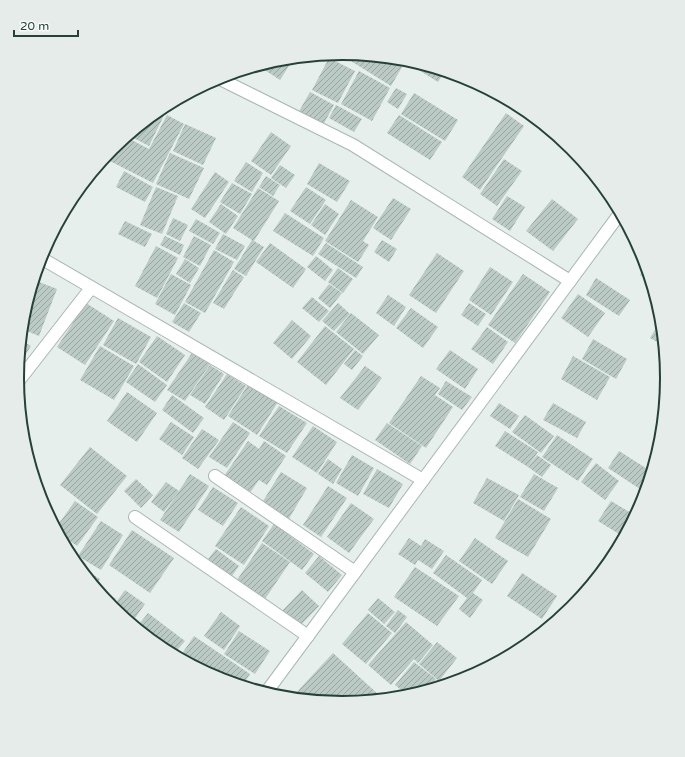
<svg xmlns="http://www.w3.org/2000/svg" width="685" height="757" font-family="'Varela Round',sans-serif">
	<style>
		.building { fill: url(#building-hatch) }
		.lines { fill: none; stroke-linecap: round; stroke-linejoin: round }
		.street-casing { stroke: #a8b8b2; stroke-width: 14 }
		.street { stroke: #fff; stroke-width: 12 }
		.rim { fill: none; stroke: #24423a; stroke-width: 2 }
	</style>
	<defs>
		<pattern id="building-hatch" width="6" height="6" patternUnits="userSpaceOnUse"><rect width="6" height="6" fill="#bbcac4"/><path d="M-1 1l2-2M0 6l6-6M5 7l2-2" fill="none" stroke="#98a6a0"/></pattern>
	</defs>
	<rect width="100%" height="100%" fill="#e6efeb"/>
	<g class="building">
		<path d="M338 53H343L386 57 402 67 391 86Z"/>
		<path d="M294 58 280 80 260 67 261 65 279 59Z"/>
		<path d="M329 58 355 71 338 103 312 90Z"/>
		<path d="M392 58 406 59 410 60 406 66Z"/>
		<path d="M416 62 419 63 445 71 438 82 414 67Z"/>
		<path d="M359 71 390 88 372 121 341 104Z"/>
		<path d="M396 88 407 94 398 109 387 102Z"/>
		<path d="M310 92 334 105 322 127 298 113Z"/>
		<path d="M414 93 458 120 445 141 401 114Z"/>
		<path d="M170 103 149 146 128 135 162 108Z"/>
		<path d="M336 105 362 119 354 132 329 118Z"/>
		<path d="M506 113 524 126 480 190 462 177Z"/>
		<path d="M167 115 184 124 153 183 108 160 115 146 126 137 149 149Z"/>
		<path d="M399 115 442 142 430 160 387 133Z"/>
		<path d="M185 124 216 138 203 165 173 151Z"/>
		<path d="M271 132 291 146 271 175 251 161Z"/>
		<path d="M170 153 204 168 189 199 156 184Z"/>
		<path d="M504 159 522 171 497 206 480 194Z"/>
		<path d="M101 162 95 178 90 176Z"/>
		<path d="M246 162 263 173 252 192 234 181Z"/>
		<path d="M319 163 350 181 337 202 307 184Z"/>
		<path d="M280 165 295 175 286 188 271 178Z"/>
		<path d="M124 171 153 187 145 202 116 187Z"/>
		<path d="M215 172 229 182 205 218 191 209Z"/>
		<path d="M266 176 280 185 273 196 259 187Z"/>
		<path d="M232 183 252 194 240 214 220 202Z"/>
		<path d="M156 187 178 196 162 234 140 225Z"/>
		<path d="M306 187 326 200 310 224 290 211Z"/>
		<path d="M258 188 279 201 254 241 264 247 246 276 234 269 252 240 233 228Z"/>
		<path d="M507 196 525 207 510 231 492 219Z"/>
		<path d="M393 198 411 209 391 240 373 228Z"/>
		<path d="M552 199 578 219 553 251 526 231Z"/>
		<path d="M351 200 378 217 363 241 369 245 358 262 325 241Z"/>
		<path d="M221 204 238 216 226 234 209 222Z"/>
		<path d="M325 204 339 214 325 235 311 225Z"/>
		<path d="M285 213 324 238 313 256 273 231Z"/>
		<path d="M173 218 188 225 180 241 166 234Z"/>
		<path d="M196 219 220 233 213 244 189 231Z"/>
		<path d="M125 221 152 234 145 247 118 234Z"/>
		<path d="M223 234 245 246 237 260 215 249Z"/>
		<path d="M165 236 184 245 180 255 160 245Z"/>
		<path d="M194 236 211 245 200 266 183 257Z"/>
		<path d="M382 240 397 249 389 262 374 252Z"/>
		<path d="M270 243 306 269 293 288 256 262Z"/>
		<path d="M326 243 363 267 356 278 318 254Z"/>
		<path d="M156 246 178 258 157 298 135 286Z"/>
		<path d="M214 250 234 262 205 313 185 302Z"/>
		<path d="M437 253 464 271 436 313 409 295Z"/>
		<path d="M316 256 333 270 325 281 307 267Z"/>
		<path d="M185 259 199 268 190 283 176 274Z"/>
		<path d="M646 264 649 271 652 282 640 275Z"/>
		<path d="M490 267 513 282 491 315 469 300Z"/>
		<path d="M338 268 353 279 343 293 328 282Z"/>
		<path d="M233 270 244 277 224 309 213 303Z"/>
		<path d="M171 274 191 285 175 315 155 304Z"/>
		<path d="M523 274 550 292 515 343 488 325Z"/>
		<path d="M596 278 630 300 619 316 586 295Z"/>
		<path d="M34 280 57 289 39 336 22 329 23 315Z"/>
		<path d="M329 284 342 293 330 308 318 298Z"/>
		<path d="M578 294 605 313 588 337 561 318Z"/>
		<path d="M388 295 406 307 394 326 376 313Z"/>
		<path d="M312 297 329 311 319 322 302 308Z"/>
		<path d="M86 303 114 321 85 365 57 347Z"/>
		<path d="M184 303 201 313 189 332 172 322Z"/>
		<path d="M338 303 350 314 334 331 322 321Z"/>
		<path d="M469 303 486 314 478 326 461 315Z"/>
		<path d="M411 308 438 327 423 348 396 328Z"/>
		<path d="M351 313 379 335 363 354 336 332Z"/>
		<path d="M118 318 151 337 136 364 103 345Z"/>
		<path d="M662 318 665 346 650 338Z"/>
		<path d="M292 320 311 336 292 359 273 343Z"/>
		<path d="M325 326 354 349 326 385 297 362Z"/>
		<path d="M487 327 508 342 493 364 471 349Z"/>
		<path d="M157 336 185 355 167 382 139 362Z"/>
		<path d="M593 339 627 359 616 379 582 359Z"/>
		<path d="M21 340 31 346 18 367Z"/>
		<path d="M100 346 134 366 114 400 80 380Z"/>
		<path d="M355 350 363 356 352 370 344 364Z"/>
		<path d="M450 350 478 369 465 389 436 369Z"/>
		<path d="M192 353 210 364 185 401 167 390Z"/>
		<path d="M573 356 610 377 597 400 561 379Z"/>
		<path d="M138 364 167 385 155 402 126 382Z"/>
		<path d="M210 365 224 374 205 404 190 395Z"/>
		<path d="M365 366 382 378 358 410 340 398Z"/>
		<path d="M227 374 246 386 224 420 205 407Z"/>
		<path d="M421 376 440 388 435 395 453 407 426 448 389 423Z"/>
		<path d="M446 381 472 397 462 410 438 394Z"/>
		<path d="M249 383 278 402 257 435 228 416Z"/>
		<path d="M127 392 157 413 137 442 107 421Z"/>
		<path d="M172 395 204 418 193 433 162 410Z"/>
		<path d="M499 403 519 416 510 429 490 416Z"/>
		<path d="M553 403 586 422 577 438 543 420Z"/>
		<path d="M279 406 307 423 287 453 259 436Z"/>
		<path d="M525 415 554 436 541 453 512 432Z"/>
		<path d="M171 422 194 437 182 455 159 439Z"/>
		<path d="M233 422 250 433 227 468 209 457Z"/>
		<path d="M387 423 422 446 410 464 375 440Z"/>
		<path d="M313 426 337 442 317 473 292 457Z"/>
		<path d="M202 429 219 440 198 469 182 458Z"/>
		<path d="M505 431 538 452 528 467 495 446Z"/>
		<path d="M557 435 593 459 578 481 542 457Z"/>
		<path d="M248 441 259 449 264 441 286 456 267 485 259 480 247 497 222 479Z"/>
		<path d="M90 447 127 476 97 514 60 485Z"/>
		<path d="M619 451 652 472 646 493 608 468Z"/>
		<path d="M352 455 374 468 358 496 336 483Z"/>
		<path d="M537 455 551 465 542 477 528 467Z"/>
		<path d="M328 459 342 469 333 484 318 474Z"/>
		<path d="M596 463 619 481 605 500 581 482Z"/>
		<path d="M377 469 403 484 389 508 363 494Z"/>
		<path d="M281 472 307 488 287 522 260 506Z"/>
		<path d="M190 474 209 486 179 532 160 520Z"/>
		<path d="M534 474 558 488 544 511 520 497Z"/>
		<path d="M487 478 519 495 504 521 473 503Z"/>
		<path d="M136 479 153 495 141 508 124 491Z"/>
		<path d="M166 482 179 491 164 512 151 502Z"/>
		<path d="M328 486 347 498 321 537 303 525Z"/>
		<path d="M213 487 238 503 223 526 198 510Z"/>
		<path d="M518 499 551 519 528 557 495 538Z"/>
		<path d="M75 501 98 517 77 546 57 531 55 529Z"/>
		<path d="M611 501 631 513 619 534 598 521Z"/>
		<path d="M351 503 374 519 349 553 327 537Z"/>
		<path d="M241 507 269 526 244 565 215 546Z"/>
		<path d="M101 521 123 535 101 570 78 556Z"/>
		<path d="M274 524 314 554 302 570 262 541Z"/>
		<path d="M132 530 174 558 150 593 109 565Z"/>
		<path d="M409 538 421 546 425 539 444 551 432 569 418 560 415 565 398 554Z"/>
		<path d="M475 538 508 561 492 584 459 561Z"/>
		<path d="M262 543 290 562 265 599 237 580Z"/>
		<path d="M216 549 239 566 232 576 208 559Z"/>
		<path d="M446 555 482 580 473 593 483 600 470 618 459 609 467 598 433 573Z"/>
		<path d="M319 556 342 575 328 592 305 573Z"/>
		<path d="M77 565 100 579 95 587Z"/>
		<path d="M415 567 459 596 437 626 394 597Z"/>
		<path d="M522 573 557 596 542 619 507 596Z"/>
		<path d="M98 586 116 599 110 606 96 589Z"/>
		<path d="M125 590 145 604 131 624 112 608Z"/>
		<path d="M302 590 319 606 299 627 282 611Z"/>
		<path d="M378 598 395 612 384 624 368 610Z"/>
		<path d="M398 610 407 617 395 633 386 626Z"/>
		<path d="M221 612 240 626 224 650 204 636Z"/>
		<path d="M148 613 185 641 173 655 161 649 136 628Z"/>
		<path d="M368 613 392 633 366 664 342 644Z"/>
		<path d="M406 622 433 645 418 663 414 659 391 685 368 665Z"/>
		<path d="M239 631 270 651 255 674 224 654Z"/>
		<path d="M194 636 250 674 242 686 218 679 179 658Z"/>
		<path d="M437 642 457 658 439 681 419 664Z"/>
		<path d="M333 653 379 695 374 701 342 704 297 700 293 696Z"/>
		<path d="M414 662 436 679 426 692 410 697 395 685Z"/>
	</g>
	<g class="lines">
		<defs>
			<g id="street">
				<path d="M218 78 353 145 570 281"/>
				<path d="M41 258 423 480"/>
				<path d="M17 383 91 288"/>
				<path d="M215 476 355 572"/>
				<path d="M135 517 308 636"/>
				<path d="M265 694 621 212"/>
			</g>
		</defs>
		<use href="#street" class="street-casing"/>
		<use href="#street" class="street"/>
	</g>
	<path d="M0 0H685V757H0ZM24 378a318 318 0 1 1 636 0a318 318 0 1 1-636 0Z" fill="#e6ecea" fill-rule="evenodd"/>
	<path class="rim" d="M24 378a318 318 0 1 1 636 0a318 318 0 1 1-636 0Z"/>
	<path d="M14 30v6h64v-6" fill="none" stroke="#24423a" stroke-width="2"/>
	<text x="20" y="30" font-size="12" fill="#24423a" stroke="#f7fbf9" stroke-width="3" paint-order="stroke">20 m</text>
</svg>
